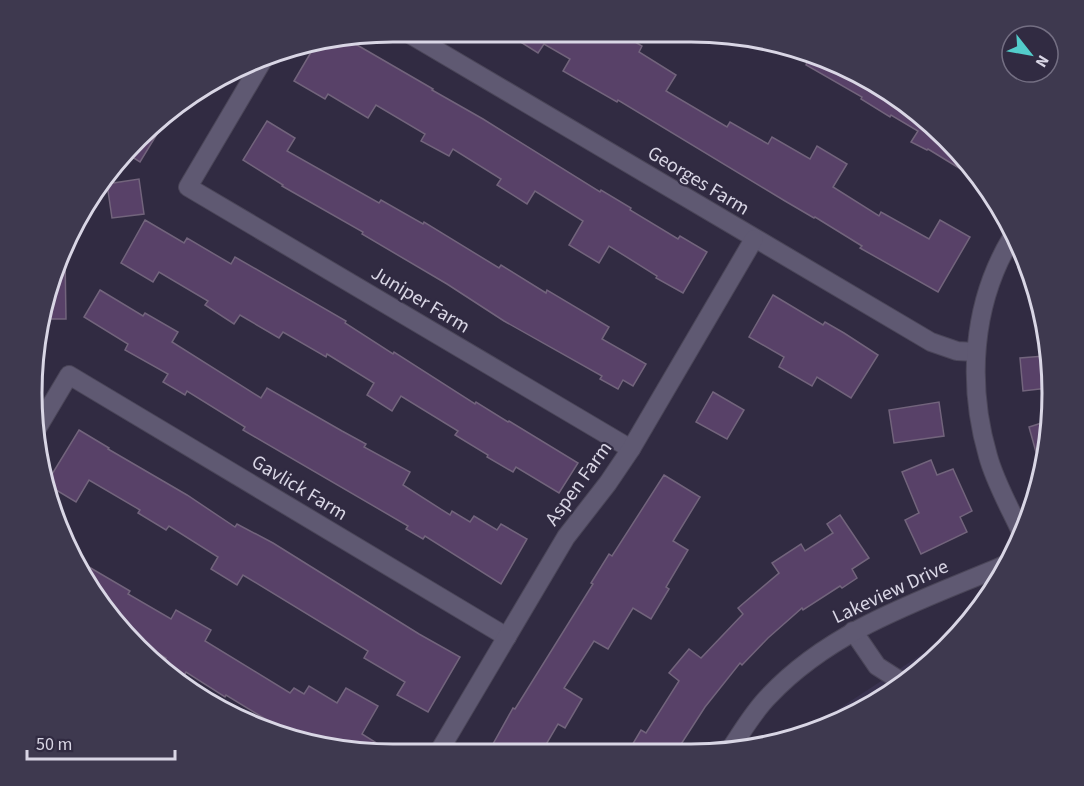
<svg xmlns="http://www.w3.org/2000/svg" width="1084" height="786" font-family="'Source Sans 3',sans-serif">
	<style>
		.built { fill: #39324f }
		.building { fill: #584168; stroke: #72647c; stroke-width: 1.5 }
		.lines { fill: none; stroke-linecap: round; stroke-linejoin: round }
		.minor-casing { stroke: #4b4659; stroke-width: 20 }
		.minor { stroke: #5f5972; stroke-width: 18 }
		.labels { text-anchor: middle; stroke-width: 4.5; stroke-linejoin: round; paint-order: stroke }
		.street-label { font-size: 20px; fill: #d9d6e5; stroke: #312b42 }
		.rim { fill: none; stroke: #d9d6e5; stroke-width: 3 }
	</style>
	<rect width="100%" height="100%" fill="#312b42"/>
	<path class="built" d="M939 643 944 646 929 665 830 727 799 735Z"/>
	<g class="building">
		<path d="M508 34 625 36 642 46 639 52 676 75 666 91 727 127 730 122 768 144 772 137 810 159 817 146 847 164 833 187 879 216 881 212 929 239 940 220 970 237 938 292 860 248 862 246 815 217 814 218 785 201 618 100 617 102 563 71 570 59 544 44 538 53Z"/>
		<path d="M345 38 433 89 432 90 483 119 600 192 601 190 631 208 630 210 678 239 680 236 707 252 683 293 656 278 657 276 609 246 599 263 569 245 583 221 535 191 527 204 497 185 501 179 453 149 449 156 421 141 425 134 376 105 368 118 328 94 325 99 294 81 317 42Z"/>
		<path d="M809 56 872 80 963 155 977 179 928 149 927 150 911 142 918 131 891 115 890 117 861 99 862 97 806 65Z"/>
		<path d="M162 119 165 121 140 162 124 152Z"/>
		<path d="M267 121 295 138 287 151 379 203 381 200 423 224 424 222 499 268 501 265 546 293 547 290 609 327 602 339 646 364 633 386 623 380 618 389 600 379 602 376 504 321 447 284 362 234 363 232 282 186 283 185 243 160Z"/>
		<path d="M139 179 144 214 112 218 107 184Z"/>
		<path d="M145 220 184 243 187 238 231 264 235 257 346 321 345 323 393 354 394 352 475 404 476 402 508 422 509 421 578 463 559 493 516 467 513 472 487 457 488 455 455 435 458 431 401 396 392 411 367 395 374 383 327 354 326 357 283 332 279 338 240 315 234 324 205 305 208 301 159 272 153 282 121 263Z"/>
		<path d="M62 256H65L66 319H43Z"/>
		<path d="M100 290 143 316 145 313 178 332 172 342 261 398 267 388 342 431 366 444 364 447 410 472 403 485 450 515 452 511 470 522 474 516 497 530 501 524 527 539 501 584 425 536 423 539 406 529 408 526 243 430 245 427 187 391 185 395 163 382 168 374 125 350 128 344 84 317Z"/>
		<path d="M773 295 823 325 825 322 844 333 878 355 851 398 817 377 812 386 779 367 784 357 749 337Z"/>
		<path d="M1044 356 1048 388 1023 391 1020 358Z"/>
		<path d="M713 392 744 410 727 439 696 422Z"/>
		<path d="M939 402 944 436 894 443 889 410Z"/>
		<path d="M1051 420 1047 434 1039 463 1029 427Z"/>
		<path d="M79 430 109 448 108 449 187 495 235 527 237 524 273 543 419 634 460 657 428 712 397 695 405 682 364 658 368 651 243 575 237 585 211 569 218 557 169 526 166 530 138 513 140 510 89 480 76 502 46 484Z"/>
		<path d="M931 460 937 475 953 469 972 511 960 517 967 532 921 554 905 520 919 513 902 472Z"/>
		<path d="M664 475 700 497 673 541 688 550 666 587 669 589 651 619 633 608 608 649 594 641 564 688 582 699 565 728 558 724 541 753H488L513 708 515 709 593 584 591 583 609 554 612 556Z"/>
		<path d="M840 515 869 558 852 569 857 578 842 588 840 586 803 610 802 608 768 638 742 665 740 663 705 707 676 752H628L641 730 646 733 679 681 669 673 689 649 701 658 743 614 738 608 779 573 772 563 801 544 805 551 833 533 827 524Z"/>
		<path d="M77 560 130 591 128 594 171 619 176 610 211 630 205 641 290 693 294 688 304 694 309 686 337 703 346 688 378 706 362 734 394 754H370L279 729 271 724 272 723 226 695 225 697 186 672 184 676 163 664 166 658 121 631Z"/>
	</g>
	<g class="lines">
		<defs>
			<g id="minor">
				<path d="M406 32 931 342 957 351 975 352"/>
				<path d="M263 60 188 187 631 449"/>
				<path d="M1011 239C972 304 967 384 988 456 995 482 1010 508 1021 532"/>
				<path d="M35 432 69 375 507 637"/>
				<path d="M853 631 877 666 902 682"/>
				<path d="M729 751C742 732 753 712 769 696 833 628 923 600 1007 564"/>
				<path d="M438 753 566 537 608 483 631 449 754 239"/>
			</g>
		</defs>
		<use href="#minor" class="minor-casing"/>
		<use href="#minor" class="minor"/>
	</g>
	<g class="labels">
		<g class="street-label">
			<text transform="translate(699 180) rotate(31)" y="7">Georges Farm</text>
			<text transform="translate(421 299) rotate(31)" y="7">Juniper Farm</text>
			<text transform="translate(578 483) rotate(-54)" y="7">Aspen Farm</text>
			<text transform="translate(300 487) rotate(31)" y="7">Gavlick Farm</text>
			<text transform="translate(890 591) rotate(-25)" y="7">Lakeview Drive</text>
		</g>
	</g>
	<path d="M0 0H1084V786H0ZM393 42H691A351 351 0 0 1 1042 393V393A351 351 0 0 1 691 744H393A351 351 0 0 1 42 393V393A351 351 0 0 1 393 42Z" fill="#3e394f" fill-rule="evenodd"/>
	<path class="rim" d="M393 42H691A351 351 0 0 1 1042 393V393A351 351 0 0 1 691 744H393A351 351 0 0 1 42 393V393A351 351 0 0 1 393 42Z"/>
	<g transform="translate(1030 54) rotate(121)"><circle r="28" fill="#312b42" stroke="#746f83" stroke-width="1.5"/>
	<path d="M0-4.5L10 22L0 15L-10 22Z" fill="#53cdcb"/>
	<text y="-9" font-size="16" font-weight="bold" text-anchor="middle" fill="#d9d6e5">N</text>
	</g>
	<path d="M27 750v9h148v-9" fill="none" stroke="#d9d6e5" stroke-width="3"/>
	<text x="36" y="750" font-size="18" fill="#d9d6e5" stroke="#312b42" stroke-width="4.5" paint-order="stroke">50 m</text>
</svg>
